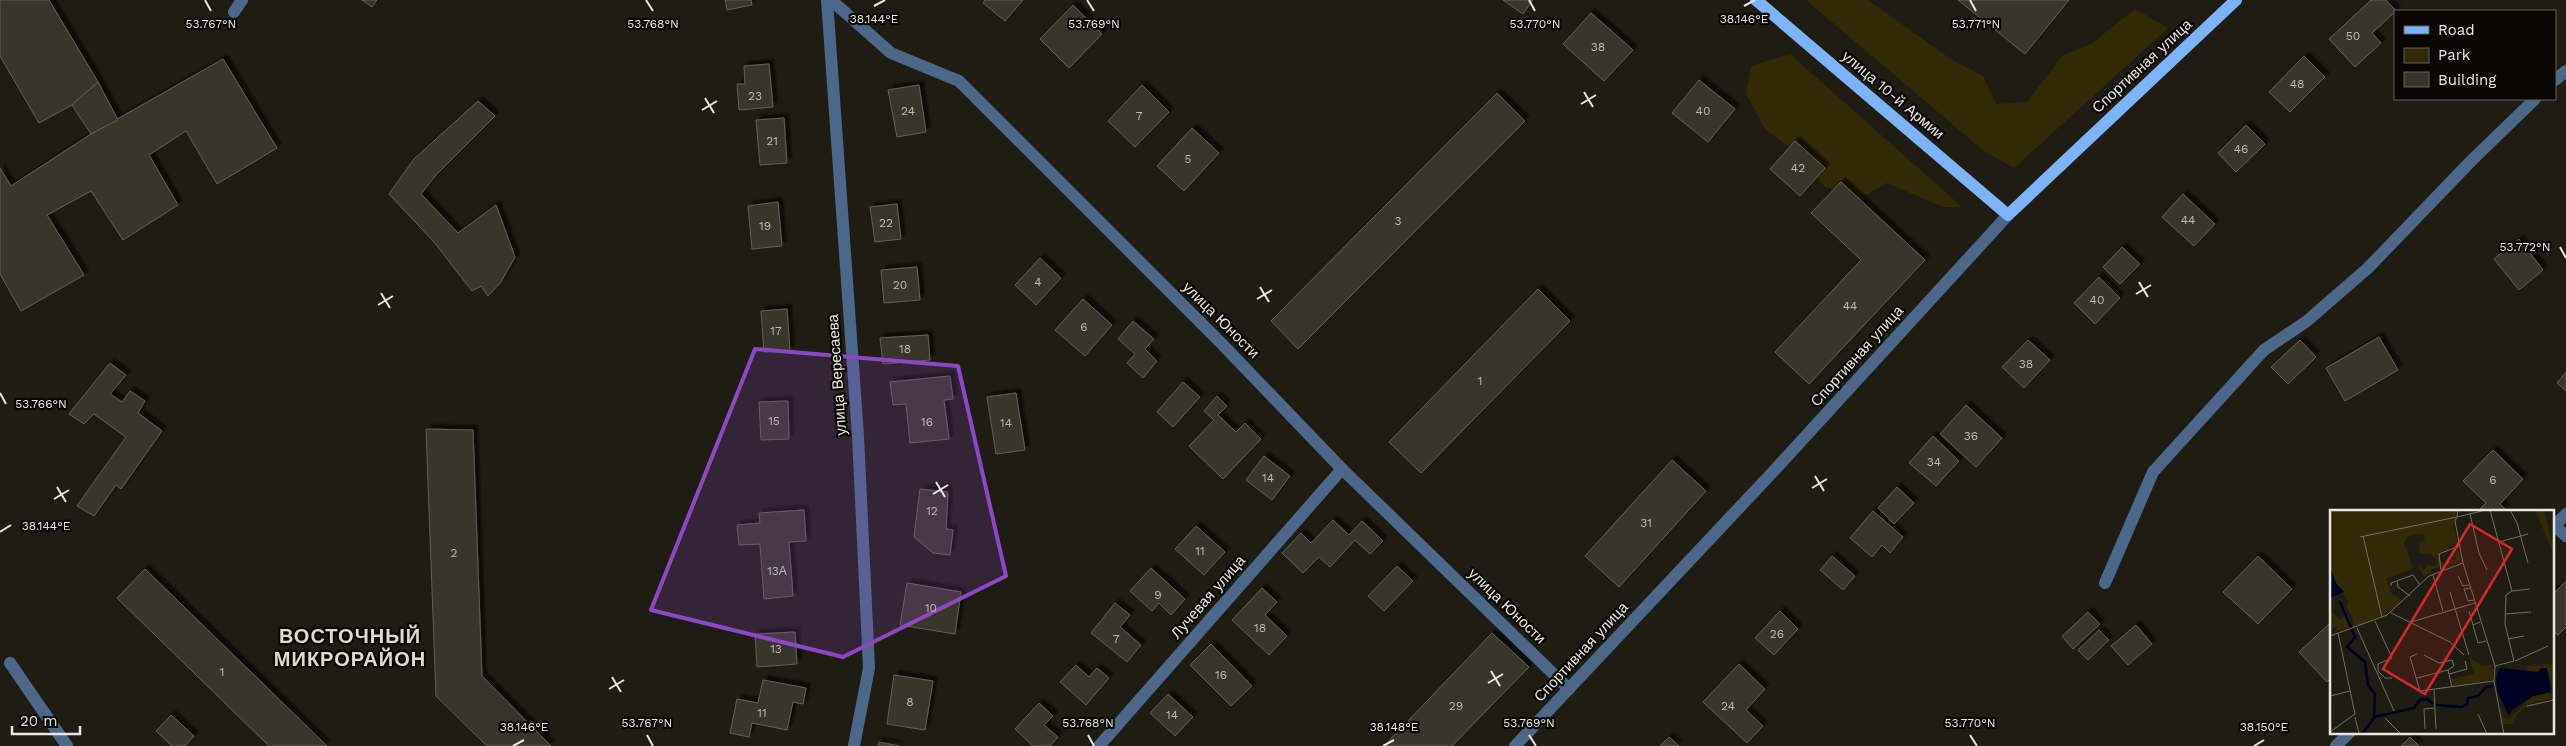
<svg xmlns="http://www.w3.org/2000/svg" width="2566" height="746" font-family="'Work Sans',sans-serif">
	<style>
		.green { fill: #322a07 }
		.building { fill: #37342a; stroke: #626054; filter: url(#shadow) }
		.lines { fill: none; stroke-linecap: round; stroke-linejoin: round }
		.minor { stroke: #4d6789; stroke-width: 12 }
		.major { stroke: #7cb3f9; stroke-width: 12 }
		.marked { fill: #8c48c4; fill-opacity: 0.2; stroke: #8c48c4; stroke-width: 4; stroke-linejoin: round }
		.ticks { fill: none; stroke: #e9e7e1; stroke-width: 2 }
		.labels { text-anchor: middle; stroke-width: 4.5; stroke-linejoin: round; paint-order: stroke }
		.number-label { font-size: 12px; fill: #bcbab3 }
		.street-label { font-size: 15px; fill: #e9e7e1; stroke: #080704 }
		.district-label { font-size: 20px; font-weight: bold; letter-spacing: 1px; fill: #dedbce; stroke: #080704 }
		.inset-river { fill: none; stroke: #000221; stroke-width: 2.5 }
		.inset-road { fill: none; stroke: #706e65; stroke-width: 1 }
		.view { fill: #d62828; fill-opacity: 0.15; stroke: #d62828; stroke-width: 2.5 }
		.inset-edge { fill: none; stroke: #e9e7e1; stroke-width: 2.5 }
		.ticks-label { font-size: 12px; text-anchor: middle; fill: #e9e7e1; stroke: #080704; stroke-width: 4.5; stroke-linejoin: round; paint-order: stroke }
	</style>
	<defs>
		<filter id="shadow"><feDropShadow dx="4.5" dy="-4.5" stdDeviation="1" flood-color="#0009"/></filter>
	</defs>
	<rect width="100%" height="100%" fill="#1f1d13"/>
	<g class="green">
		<path d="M1806 0H1868L1952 60 1983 76 1996 104 2027 102 2063 55 2091 44 2135 9 2168 28 2014 168 1984 151Z"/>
		<path d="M1790 54 1962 207H1943L1887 183 1862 197 1825 187 1790 148 1765 129 1746 94 1751 66Z"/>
	</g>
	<g class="building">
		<path d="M0 0H49L98 82 72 105 39 123 0 56Z"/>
		<path d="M362 0H377L372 7Z"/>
		<path d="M725 0H751L752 5 727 10Z"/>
		<path d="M985 0H1023L1005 21 983 3Z"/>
		<path d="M1503 0H1533L1523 14Z"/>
		<path d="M1958 0H2069L2025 54Z"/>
		<path d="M2371 0H2386L2396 11 2372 33 2381 43 2355 67 2329 39Z"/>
		<path d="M1073 5 1102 34 1069 68 1040 39Z"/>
		<path d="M1591 13 1633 50 1604 81 1563 44Z"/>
		<path d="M2304 56 2325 77 2290 112 2269 92Z"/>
		<path d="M223 59 277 148 217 184 186 131 149 155 178 205 123 240 91 191 47 215 84 275 21 311 0 274V168L11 186 91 134Z"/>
		<path d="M769 64 773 107 739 110 737 84H745L744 66Z"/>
		<path d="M1699 80 1735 109 1708 142 1672 113Z"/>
		<path d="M98 82 118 120 91 134 72 105Z"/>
		<path d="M919 85 926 132 897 137 888 90Z"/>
		<path d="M1142 85 1169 112 1135 147 1108 121Z"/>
		<path d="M1497 93 1525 121 1298 349 1271 321Z"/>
		<path d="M478 101 495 116 436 175 421 194 458 233 496 205 515 257 501 282 488 296 481 286 472 291 434 242 389 194 414 159Z"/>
		<path d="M784 118 787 163 760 165 756 120Z"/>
		<path d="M2246 125 2265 144 2236 172 2218 153Z"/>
		<path d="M1192 128 1219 153 1184 191 1157 166Z"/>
		<path d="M1795 141 1825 168 1800 196 1770 169Z"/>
		<path d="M1841 182 1925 260 1809 384 1775 352 1861 260 1811 213Z"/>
		<path d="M2183 194 2215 224 2194 246 2162 217Z"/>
		<path d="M778 202 782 246 752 249 748 206Z"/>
		<path d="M897 204 901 239 875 242 870 207Z"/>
		<path d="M2519 239 2543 270 2519 290 2494 259Z"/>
		<path d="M2122 247 2140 264 2120 284 2103 267Z"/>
		<path d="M1040 258 1061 278 1036 305 1015 285Z"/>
		<path d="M917 267 920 300 884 303 881 270Z"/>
		<path d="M2099 277 2120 298 2095 324 2074 303Z"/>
		<path d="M1538 289 1570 321 1421 473 1389 442Z"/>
		<path d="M1083 299 1112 325 1085 356 1055 330Z"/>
		<path d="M787 309 790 351 764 352 761 311Z"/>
		<path d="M1133 321 1154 339 1145 349 1157 361 1143 378 1127 363 1135 354 1118 339Z"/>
		<path d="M928 335 930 360 883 364 880 338Z"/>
		<path d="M2379 337 2398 370 2345 401 2326 368Z"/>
		<path d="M2028 340 2050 360 2024 388 2002 367Z"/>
		<path d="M2300 340 2316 357 2288 384 2271 367Z"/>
		<path d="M110 363 126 375 110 394 122 402 130 391 145 401 138 413 162 431 121 489 116 485 94 516 77 506 126 437 94 414 84 424 69 414Z"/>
		<path d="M2566 372V391L2557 383Z"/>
		<path d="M950 376 953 399 944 400 949 439 910 443 906 404 893 405 890 382Z"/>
		<path d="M1183 382 1200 397 1173 427 1157 412Z"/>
		<path d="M1016 393 1025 450 996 454 987 397Z"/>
		<path d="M1217 396 1227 406 1218 415 1236 432 1245 423 1261 439 1223 479 1189 446 1214 420 1204 411Z"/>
		<path d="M788 401 789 439 761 440 759 402Z"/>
		<path d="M1966 405 2002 438 1976 467 1940 434Z"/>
		<path d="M426 429 473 430 482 676 551 746H487L436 696Z"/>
		<path d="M1933 436 1959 461 1936 486 1909 463Z"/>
		<path d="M2493 450 2523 479 2500 504 2507 511H2478L2486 503 2463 481Z"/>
		<path d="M1264 456 1290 476 1272 500 1246 480Z"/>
		<path d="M1672 460 1706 491 1619 587 1585 556Z"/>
		<path d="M1897 487 1914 503 1894 524 1878 508Z"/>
		<path d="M920 489 948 492 946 529 953 530 950 555 933 553 914 537Z"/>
		<path d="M804 510 806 541 789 542 793 596 764 599 760 544 739 545 737 525 760 523 759 513Z"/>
		<path d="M1873 511 1903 537 1890 553 1882 545 1872 557 1850 538Z"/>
		<path d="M1333 520 1349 535 1362 521 1383 541 1370 554 1355 540 1330 567 1319 557 1303 573 1282 553 1301 533 1311 543Z"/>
		<path d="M1196 526 1225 552 1204 575 1175 549Z"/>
		<path d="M1832 556 1855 576 1843 590 1820 570Z"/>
		<path d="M2258 556 2292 589 2258 624 2223 592Z"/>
		<path d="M1397 566 1413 581 1384 611 1368 596Z"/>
		<path d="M1151 568 1185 599 1171 615 1159 603 1152 611 1130 591Z"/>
		<path d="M145 569 327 746H269L117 598Z"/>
		<path d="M2566 581V627L2558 635 2552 630V589L2555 592Z"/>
		<path d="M907 583 961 592 955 634 900 625Z"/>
		<path d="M1262 588 1277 602 1265 615 1287 636 1269 655 1232 620Z"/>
		<path d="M1115 603 1130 615 1120 627 1141 645 1127 662 1091 633Z"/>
		<path d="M1780 611 1798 629 1774 655 1755 638Z"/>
		<path d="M2088 612 2100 624 2073 649 2062 636Z"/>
		<path d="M2331 622V678L2327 682 2299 652Z"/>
		<path d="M2136 625 2152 644 2128 665 2111 646Z"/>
		<path d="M2099 630 2109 640 2088 660 2078 650Z"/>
		<path d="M795 632 797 664 757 667 755 634Z"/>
		<path d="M1492 633 1529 667 1452 746H1384Z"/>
		<path d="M1211 644 1252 686 1231 706 1190 665Z"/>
		<path d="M1739 664 1765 689 1746 710 1763 726 1747 743 1703 702Z"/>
		<path d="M1076 665 1089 677 1097 668 1109 678 1086 705 1060 682Z"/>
		<path d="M894 675 933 681 925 730 887 724Z"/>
		<path d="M763 680 806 688 803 704 793 702 787 730 752 723 749 737 730 733 737 699 758 703Z"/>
		<path d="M1168 694 1193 717 1175 736 1150 713Z"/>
		<path d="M1039 703 1053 716 1044 725 1058 737 1050 746H1033L1015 729Z"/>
		<path d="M171 715 194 736 185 746H172L156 731Z"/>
		<path d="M1669 737 1679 746H1660Z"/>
		<path d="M2410 737 2419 746H2401Z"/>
		<path d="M879 742 899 746H878Z"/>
	</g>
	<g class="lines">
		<g class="minor">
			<path d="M827 0 858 436 869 668 854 746"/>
			<path d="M831 0 891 53 959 81 1222 344 1342 469 1569 689"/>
			<path d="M234 12 242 0"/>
			<path d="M2555 80 2566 71"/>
			<path d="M2555 526 2566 536"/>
			<path d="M2552 528 2566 514"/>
			<path d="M2105 583 2153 472 2264 350 2307 321 2368 268 2471 161 2535 99"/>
			<path d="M10 663 67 746"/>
			<path d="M1099 746 1342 469"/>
			<path d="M1515 746 1770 475 2008 215"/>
			<path d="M2336 746 2350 732"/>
		</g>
		<path class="major" d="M1756 0 2008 215 2236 0"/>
	</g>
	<path class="marked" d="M755 349 958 366 1006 576 843 657 651 610Z"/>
	<path class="ticks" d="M205 0 211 11M646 0 653 11M1087 0 1094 11M1529 0 1535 11M1970 0 1976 11M874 6 885 0M1744 6 1755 0M1584 92 1593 107M705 98 714 113M1581 104 1596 95M702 110 717 101M2560 247 2566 258M2139 282 2148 297M1260 287 1269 302M381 293 390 308M2136 294 2151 285M1257 299 1272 290M378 305 393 296M0 393 6 404M1815 476 1824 491M936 482 945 497M57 487 66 502M1812 488 1827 479M933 494 948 485M54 499 69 490M0 532 11 525M1491 671 1500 686M612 677 621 692M1488 683 1503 674M609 689 624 680M647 735 653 746M1088 735 1094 746M1529 735 1536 746M1970 735 1977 746M513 746 524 740M1383 746 1394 740M2254 746 2264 740"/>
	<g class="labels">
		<g class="number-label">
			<text x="2353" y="40">50</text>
			<text x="1598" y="51">38</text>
			<text x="2297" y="88">48</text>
			<text x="755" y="100">23</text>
			<text x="908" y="115">24</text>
			<text x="1703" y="115">40</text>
			<text x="1139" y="120">7</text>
			<text x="772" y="145">21</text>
			<text x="2241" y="153">46</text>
			<text x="1188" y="163">5</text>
			<text x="1798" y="172">42</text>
			<text x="2188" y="224">44</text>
			<text x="1398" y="225">3</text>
			<text x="886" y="227">22</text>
			<text x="765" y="230">19</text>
			<text x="1038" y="286">4</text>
			<text x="900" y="289">20</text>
			<text x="2097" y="304">40</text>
			<text x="1850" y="310">44</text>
			<text x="1084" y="331">6</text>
			<text x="776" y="335">17</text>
			<text x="905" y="353">18</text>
			<text x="2026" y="368">38</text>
			<text x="1480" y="385">1</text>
			<text x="774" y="425">15</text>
			<text x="927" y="426">16</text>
			<text x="1006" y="427">14</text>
			<text x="1971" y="440">36</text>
			<text x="1934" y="466">34</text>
			<text x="1268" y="482">14</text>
			<text x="2493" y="484">6</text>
			<text x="932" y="515">12</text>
			<text x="1646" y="527">31</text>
			<text x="1200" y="555">11</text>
			<text x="454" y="557">2</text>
			<text x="777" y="575">13А</text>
			<text x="1158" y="599">9</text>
			<text x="931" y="612">10</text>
			<text x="1260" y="632">18</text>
			<text x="1777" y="638">26</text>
			<text x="1116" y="643">7</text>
			<text x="776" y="653">13</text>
			<text x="222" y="676">1</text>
			<text x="1221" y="679">16</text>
			<text x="910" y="706">8</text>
			<text x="1456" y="710">29</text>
			<text x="1728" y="710">24</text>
			<text x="762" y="717">11</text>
			<text x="1172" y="719">14</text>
		</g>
		<g class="street-label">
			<text transform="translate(2142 66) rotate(-43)" y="5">Спортивная улица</text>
			<text transform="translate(1893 95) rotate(40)" y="5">улица 10-й Армии</text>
			<text transform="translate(1221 320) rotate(45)" y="5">улица Юности</text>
			<text transform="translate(1857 356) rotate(-48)" y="5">Спортивная улица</text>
			<text transform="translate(837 375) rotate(-94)" y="5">улица Вересаева</text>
			<text transform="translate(1208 597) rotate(-49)" y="5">Лучевая улица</text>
			<text transform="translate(1507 606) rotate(44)" y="5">улица Юности</text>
			<text transform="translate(1581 652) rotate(-47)" y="5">Спортивная улица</text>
		</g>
		<g class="district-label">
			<text x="350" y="643">ВОСТОЧНЫЙ<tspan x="350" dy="23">МИКРОРАЙОН</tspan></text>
		</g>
	</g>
	<g transform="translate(2330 510)">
		<rect width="224" height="224" fill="#1f1d13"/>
		<path d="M0 0H127L123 15 128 34 121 37 119 34V39L109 43 111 52 116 53 126 49 128 37 130 51 103 59 94 67 88 54 94 61 97 54 105 57 108 51 101 44 89 43 90 32 95 30 93 23 77 27 74 34 83 58 56 69 62 84 73 91 54 105 23 118V109L16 96 19 92 6 73 0 57ZM205 0H213L216 6 224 45ZM0 100 10 110 17 104 21 117 5 122 8 116 0 118ZM139 147 152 156 162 154 163 170 123 176 121 164 123 169 144 164ZM204 154 213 157 214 154 224 155V184L218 161 198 162 197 156ZM218 183 222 184 223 188 200 193 187 204 182 214H173L170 192 174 209H179L203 186Z" fill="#322a07"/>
		<path d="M0 57 6 73 14 82 0 88ZM170 158 208 162 211 158H217L221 182 203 186 182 200 179 206 167 181 166 168Z" fill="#000221"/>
		<path class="inset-river" d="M10 92 25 127 17 137 35 152 38 175 45 184 44 208 32 224M106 195 132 197 137 194 138 188 148 186 156 177 163 176M44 207 84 198 90 190 97 189 103 194"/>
		<path class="inset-road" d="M160 0 182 81 176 85 175 114 184 151 165 156M180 0 187 13 198 53M140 4 149 43 157 60M33 26 52 107M30 27 127 7 128 0M169 32 198 24M133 53 165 156 164 171 174 224M111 60 109 44 129 36M103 65 113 101M128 66 133 76 139 75M67 71 68 77 80 86M61 76V73L83 65 90 75M140 78 134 79 138 91 144 90M182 81 200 79M120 82 139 145M139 101 143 115 150 112M61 103 120 132 134 145M175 104 201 102M45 111 62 148 48 154V161L55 168H62M81 112 145 93M143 115 148 133 156 131M27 118 64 201M0 126 57 105 99 66 133 53 125 11 127 7 156 0M178 129 194 126M87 144 80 147 90 181 164 171M94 145 109 153 122 150 124 156 118 160M185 151 218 136M119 164 137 159 135 151M87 168 118 160 122 177M104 180 106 219M0 186 20 181M197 196 224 190M148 204 157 224M25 207 29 223M55 208 71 224M95 219 94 199 105 198M0 222 25 204 8 123"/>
		<path class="view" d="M140 14 182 39 95 184 53 159Z"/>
		<rect width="224" height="224" class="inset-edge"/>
	</g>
	<g class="ticks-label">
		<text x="874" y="23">38.144°E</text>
		<text x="1744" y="23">38.146°E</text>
		<text x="1976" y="28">53.771°N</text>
		<text x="211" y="28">53.767°N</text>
		<text x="653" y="28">53.768°N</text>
		<text x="1094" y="28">53.769°N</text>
		<text x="1535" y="28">53.770°N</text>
		<text x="2525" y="251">53.772°N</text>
		<text x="41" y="408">53.766°N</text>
		<text x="46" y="530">38.144°E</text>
		<text x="647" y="727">53.767°N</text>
		<text x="1088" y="727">53.768°N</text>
		<text x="1529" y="727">53.769°N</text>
		<text x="1970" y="727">53.770°N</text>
		<text x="524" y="731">38.146°E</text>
		<text x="1394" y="731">38.148°E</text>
		<text x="2264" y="731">38.150°E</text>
	</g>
	<rect x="2394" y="10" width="162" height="90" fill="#080704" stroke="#62615c"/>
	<rect x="2404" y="26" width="25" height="8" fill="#7cb3f9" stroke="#62615c"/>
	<text x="2438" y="35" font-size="15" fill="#e9e7e1">Road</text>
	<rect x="2404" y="48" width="25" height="15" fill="#322a07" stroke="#62615c"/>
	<text x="2438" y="60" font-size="15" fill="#e9e7e1">Park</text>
	<rect x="2404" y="72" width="25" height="15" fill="#37342a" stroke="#62615c"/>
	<text x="2438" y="85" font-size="15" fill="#e9e7e1">Building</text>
	<path d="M12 726v8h68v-8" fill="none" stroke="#e9e7e1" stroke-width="2.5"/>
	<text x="20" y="726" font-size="15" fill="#e9e7e1" stroke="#080704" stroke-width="4" paint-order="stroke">20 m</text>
</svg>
